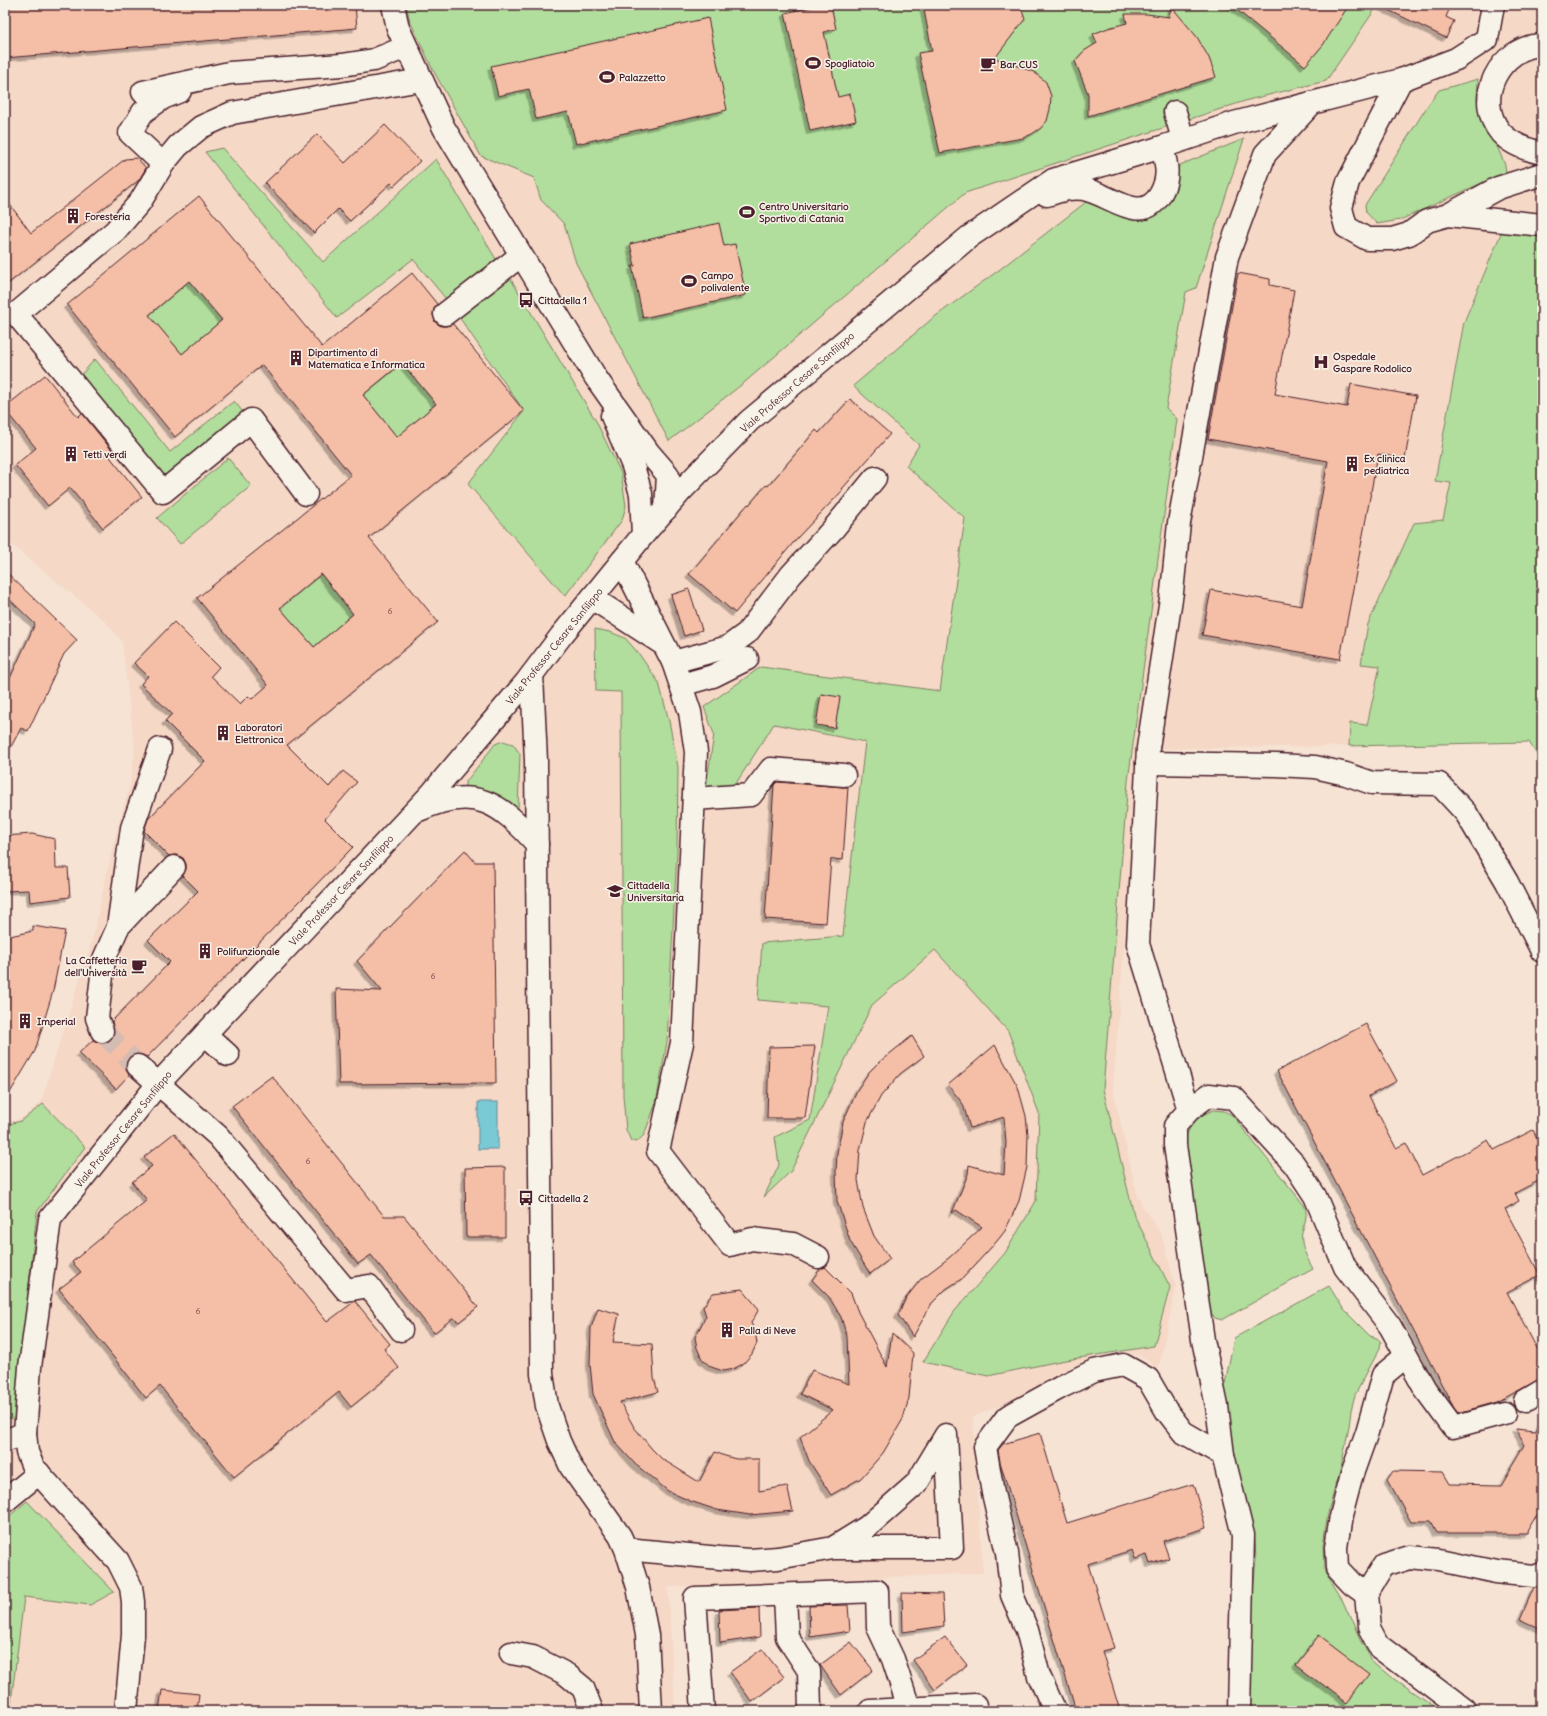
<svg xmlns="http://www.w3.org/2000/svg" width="1547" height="1716" font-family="Delius,sans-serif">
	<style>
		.built { fill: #f5d8c6 }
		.green { fill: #b1de9c; stroke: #7e7e64 }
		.water { fill: #7acad6; stroke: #678692 }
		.building { fill: #f4bfa6; stroke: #4a1f2b; fill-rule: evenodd; filter: url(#shadow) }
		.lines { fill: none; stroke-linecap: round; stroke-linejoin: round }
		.minor-tunnel { stroke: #d4bcb2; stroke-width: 22; stroke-dasharray: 22 11; stroke-linecap: butt }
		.minor-casing { stroke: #4a1f2b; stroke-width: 25 }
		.minor { stroke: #f7f3e8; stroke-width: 22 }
		.labels { text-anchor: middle; stroke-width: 3; stroke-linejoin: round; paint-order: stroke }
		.number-label { font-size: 8px; fill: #74474a }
		.poi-label { font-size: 10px; font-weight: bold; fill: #4a1f2b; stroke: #f7f3e8; text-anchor: start }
		.street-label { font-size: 10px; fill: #4a1f2b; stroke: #f7f3e8 }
	</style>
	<defs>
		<filter id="shadow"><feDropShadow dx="-3.5" dy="3.5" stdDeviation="0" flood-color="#0004"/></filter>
	</defs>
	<rect width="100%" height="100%" fill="#f6e3d4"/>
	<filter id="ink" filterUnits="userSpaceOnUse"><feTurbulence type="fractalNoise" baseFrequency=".025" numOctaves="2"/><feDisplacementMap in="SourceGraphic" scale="8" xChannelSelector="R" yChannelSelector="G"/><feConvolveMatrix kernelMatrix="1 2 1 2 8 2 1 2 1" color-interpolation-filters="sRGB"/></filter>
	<g filter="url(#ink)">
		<path class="built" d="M5 5H1542V235L1502 231 1464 322 1435 481 1451 483 1443 520 1414 523 1380 666 1367 725 1350 723 1349 746 1139 749 1113 1089 1137 1195 1144 1209 1161 1234 1176 1287 1158 1371 1147 1359 1119 1349 1071 1367 1018 1398 973 1417 983 1573 668 1587 675 1711H5V1122L22 1118 41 1102 92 941 114 841 130 785 135 750 122 642 107 623 5 539Z"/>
		<g class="green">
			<path d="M406 5H1378L1326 81 1248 100 965 193 745 382 669 441 576 263 564 224 541 200 534 178 481 156 433 70 410 21Z"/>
			<path d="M1478 79 1477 99 1505 165 1506 172 1400 220 1377 224 1366 212 1365 205 1428 105 1439 90Z"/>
			<path d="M1244 139 1196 288 1186 292 1166 408 1177 419 1128 781 1103 1089 1134 1215 1170 1287 1154 1346 1060 1361 988 1376 923 1362 954 1312 1005 1253 1036 1201 1039 1113 1008 1031 935 950 872 1005 791 1171 764 1197 779 1165 775 1137 810 1120 828 1006 758 1000 762 943 843 936 865 742 774 724 733 788 706 787 714 734 704 707 761 667 940 691 965 518 906 466 919 445 853 386 933 318 999 270 1086 202 1122 216 1155 210 1180 165Z"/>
			<path d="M222 148 323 262 436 159 496 259 446 299 413 259 337 318 205 152Z"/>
			<path d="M1502 231 1542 235V763L1529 742 1349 746 1350 723 1367 725 1380 666 1361 664 1368 624 1414 523 1443 520 1451 483 1435 481 1464 322Z"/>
			<path d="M509 276 596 421 621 473 626 506 622 520 565 596 468 484 524 411 459 317Z"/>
			<path d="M189 281 222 320 182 354 149 315Z"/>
			<path d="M95 359 170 452 234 401 247 417 164 483 81 375Z"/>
			<path d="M402 363 436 404 397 437 363 395Z"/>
			<path d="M228 458 251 486 180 544 157 518Z"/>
			<path d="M321 574 353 614 314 647 280 608Z"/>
			<path d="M595 629 610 632 625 638 639 654 659 683 669 721 678 767 677 852 667 1042 656 1103 644 1135 637 1142 631 1141 626 1130 623 1096 621 692 596 691Z"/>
			<path d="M503 741 513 744 520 754 518 809 505 800 465 789V783L495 744Z"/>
			<path d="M43 1104 85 1147 37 1212 14 1419 5 1418V1125L21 1121Z"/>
			<path d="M1213 1110 1224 1111 1232 1115 1304 1205C1311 1218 1299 1229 1302 1242 1303 1251 1309 1261 1313 1269L1222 1320 1215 1318 1211 1314 1185 1140C1191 1122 1196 1118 1213 1110Z"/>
			<path d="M1329 1286 1344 1310 1370 1336 1377 1338 1381 1342 1380 1348 1355 1395 1351 1410 1349 1427 1341 1467 1328 1512 1323 1545 1324 1570 1341 1597 1360 1640 1372 1660 1394 1679 1440 1711H1246L1249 1634 1256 1559 1255 1541 1232 1452 1222 1399 1234 1338Z"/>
			<path d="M27 1501 114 1592 90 1605 24 1597 10 1711H5V1516L8 1517Z"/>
		</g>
		<rect class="water" x="478" y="1102" width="20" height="47"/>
		<g class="building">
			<path d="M5 5H355L357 28 5 58Z"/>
			<path d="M820 5H831L836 29 824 32 838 97 850 94 856 121 810 131 785 13Z"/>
			<path d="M923 5H1020L1025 19 995 58 1034 72 1046 82 1051 96 1050 109 1047 121 1041 128 1032 134 1023 138 940 153 918 53 932 51Z"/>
			<path d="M1231 5H1349L1323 45 1305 66Z"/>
			<path d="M1378 5H1451L1446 17 1454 21 1446 38Z"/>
			<path d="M1171 6 1197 37 1209 58 1216 77 1088 116V94L1075 61 1084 51 1097 43 1093 34 1108 28 1127 23 1125 14H1147L1169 17Z"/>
			<path d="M708 18 727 110 576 144 568 112 536 119 529 89 498 96 491 66Z"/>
			<path d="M385 125 420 161 394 186 391 183 350 221 338 209 314 233 265 183 317 134 345 163Z"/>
			<path d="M137 158 146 168 139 180 5 286V198L31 233 125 159Z"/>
			<path d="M199 196 322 347 412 273 437 304 434 309 433 315 435 322 441 326H446L453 324 524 411 369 538 438 622 287 745 329 787 343 771 357 782 325 819 353 847 147 1057 140 1054H134L129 1058 126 1064V1070L129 1075 116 1089 79 1053 93 1040 100 1043H106L111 1039 114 1033 112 1021 170 962 148 940 198 891 183 876 186 869V864L183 858 176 855 169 856 144 831 148 819 205 761 165 721 172 714 141 684 148 676 134 663 174 622 219 667 211 676 240 704 248 696 252 699 268 685 197 598 351 475 262 365 175 437 67 305ZM189 281 222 320 182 354 149 315ZM402 363 436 404 397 437 363 395ZM321 574 353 614 314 647 280 608Z"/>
			<path d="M719 223 724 246 735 244 746 295 643 318 632 266H635L630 244Z"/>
			<path d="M1238 273 1270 279V285L1294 290 1275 394 1347 407 1351 384 1416 396 1405 459 1378 454 1340 659 1202 635 1211 590 1302 606 1328 461 1208 439Z"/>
			<path d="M45 375 78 417 82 413 114 453 110 457 142 497 103 528 70 488 48 506 15 465 36 448 5 410V407Z"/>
			<path d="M850 399 890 434 842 489 843 490 798 537 735 613 689 574 748 504 749 505 766 485 768 486 816 430 819 433Z"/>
			<path d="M5 571 77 640 64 654 28 731 21 728 5 758V689L35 624 5 595Z"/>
			<path d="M689 589 702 630 684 636 671 595Z"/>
			<path d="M821 694 840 697 835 728 816 725Z"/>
			<path d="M777 782 843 787H848L843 860 831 859 826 923 765 919 774 785Z"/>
			<path d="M32 834 55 839 56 868H68L70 897 30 902 29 890 5 891V836Z"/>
			<path d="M465 850 475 862H493L496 1083 339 1084 336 989 382 991 357 961Z"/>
			<path d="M33 926 65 931 53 991 35 1051 5 1101V937L33 931Z"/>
			<path d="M1366 1024 1397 1081 1369 1096 1396 1148 1406 1143 1422 1175 1488 1140 1494 1150 1533 1130 1542 1148V1179L1515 1193 1519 1201 1505 1209 1540 1275 1507 1292 1542 1358V1378L1497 1402 1458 1413 1454 1408 1277 1071Z"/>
			<path d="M912 1036 924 1056 900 1074 881 1096 867 1122 860 1150 858 1180 863 1208 874 1236 890 1259 870 1274 850 1241 837 1201 836 1172 837 1153 843 1122 857 1090 869 1072 878 1063Z"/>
			<path d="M995 1045 1018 1087 1026 1116 1028 1135 1027 1167 1019 1201 1005 1231 997 1241 963 1278 946 1289 932 1303 913 1337 898 1315 906 1298 921 1279 950 1257 982 1227 956 1210 952 1213 968 1174 969 1165 1004 1175 1006 1143 1004 1117 970 1128 963 1104 948 1085Z"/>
			<path d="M815 1046 805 1118H767L769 1047Z"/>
			<path d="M272 1076 384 1216H404L478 1307 459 1322 453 1318 434 1333 371 1255 358 1264 232 1106Z"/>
			<path d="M174 1133 327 1322 355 1301 390 1344 384 1349 399 1368 351 1407 339 1392 234 1477 160 1386 146 1398 59 1289 81 1272 72 1262 147 1200 132 1182 152 1166 144 1157Z"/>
			<path d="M505 1167V1237H466L465 1168Z"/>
			<path d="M825 1267 851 1293 858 1312 887 1367 892 1333 913 1353 909 1398 903 1419 883 1453 861 1478 831 1495 809 1461 800 1437 833 1410 800 1394 812 1370 849 1384 847 1337 841 1317 829 1297 812 1280 820 1269Z"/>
			<path d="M742 1289 759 1309 751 1323 755 1331 757 1343 752 1354 743 1364 733 1369 723 1371 711 1367 702 1359 697 1348 695 1337 706 1316 703 1307 713 1293Z"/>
			<path d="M598 1308 619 1314 613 1342 652 1344 654 1378 658 1392 620 1402 634 1427 652 1449 662 1459 699 1482 715 1452 725 1456 736 1459H759V1491L787 1486 793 1511 750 1515 717 1510 690 1501 668 1491 635 1464 615 1442 593 1394 590 1364 591 1328Z"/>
			<path d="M1542 1419V1506L1526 1533H1437L1431 1522H1411L1388 1480 1394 1471 1443 1472 1450 1484 1501 1485 1525 1445 1515 1429 1535 1431Z"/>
			<path d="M1040 1433 1067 1523 1193 1484 1206 1528 1163 1541 1169 1558 1150 1564 1147 1555 1135 1559 1132 1550 1088 1564 1114 1648 1102 1651 1120 1711H1076L1000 1462 998 1450 1003 1444Z"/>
			<path d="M1542 1586V1630L1520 1620 1534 1588Z"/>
			<path d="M902 1593 942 1594 944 1626 903 1632Z"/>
			<path d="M848 1605 850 1631 810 1637 809 1606Z"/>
			<path d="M759 1608 760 1637 720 1643 719 1610Z"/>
			<path d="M1319 1635 1369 1673 1346 1703 1296 1665Z"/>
			<path d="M945 1637 967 1665 935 1690 913 1660Z"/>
			<path d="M851 1642 873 1670 841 1695 820 1665Z"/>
			<path d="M762 1649 784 1677 752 1702 730 1672Z"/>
			<path d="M162 1690 199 1694 197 1711H159Z"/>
		</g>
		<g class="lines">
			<path class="minor-tunnel" d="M102 1031 138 1066"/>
			<defs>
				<g id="minor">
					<path d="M393 5 398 28 444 128 596 378 649 453 668 475 666 509"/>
					<path d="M1542 45C1500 46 1472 99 1501 133 1511 144 1528 150 1542 153"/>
					<path d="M1401 80 1348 182 1341 208 1346 227 1367 239H1392L1409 234 1427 221 1448 215 1498 188 1542 174"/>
					<path d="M143 92 229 73 342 65 374 60 406 47"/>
					<path d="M1175 112 1183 139"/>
					<path d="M163 164 130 133 143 112 163 98 180 91"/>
					<path d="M1047 195C1059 191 1071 187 1083 189 1109 193 1140 227 1160 195 1170 178 1167 165 1162 147"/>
					<path d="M1448 215 1542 225"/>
					<path d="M445 314 520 256"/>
					<path d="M612 416 633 466 641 494 643 535"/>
					<path d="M306 494 251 420 163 492 16 314 115 231 140 202 163 164 178 146 201 127 232 113 421 80"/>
					<path d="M622 561 673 662 690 712 696 752 682 1043 658 1151 730 1245 752 1239 793 1244 818 1257"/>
					<path d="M592 598 663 644"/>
					<path d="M673 662 728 647 747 633 791 575 834 528 875 478"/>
					<path d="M532 675 536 761 542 1374 547 1406 559 1441 571 1467 620 1536 626 1549 638 1587 647 1635 651 1711"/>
					<path d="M681 685 713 676 747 659"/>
					<path d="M1147 763 1276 765 1315 767 1346 774 1372 783 1439 784 1466 813 1507 882 1542 951"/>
					<path d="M694 799 751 795 771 769 844 775"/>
					<path d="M419 810C475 785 499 802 537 844"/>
					<path d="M118 927 174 867"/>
					<path d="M102 1031 97 1018 104 959 118 927 132 828 160 749"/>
					<path d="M205 1034 228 1055"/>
					<path d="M138 1066 218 1136 346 1290 369 1286 401 1330"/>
					<path d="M1189 1110 1138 944 1148 748 1172 592 1179 523 1227 257 1265 154 1312 103"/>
					<path d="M1525 1401 1542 1391"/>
					<path d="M5 1441 25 1433"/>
					<path d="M5 1501 39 1473"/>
					<path d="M626 1549 720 1558 750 1560 778 1558 833 1548 867 1527 917 1483 946 1435 952 1548H833"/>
					<path d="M1366 1594 1352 1584 1337 1568 1336 1547 1341 1516 1352 1474 1367 1432 1383 1375 1406 1356"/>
					<path d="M785 1595 787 1637 809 1671 810 1711"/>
					<path d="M511 1653 533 1657 566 1674 583 1688 592 1711"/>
					<path d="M126 1711 133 1635V1602L131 1587 118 1561 33 1467 27 1452 25 1433 30 1367 50 1219 158 1084 431 794 527 681 561 636 643 535 681 491 749 421 969 237 1053 180 1162 147 1234 123 1401 80 1456 59 1487 39 1493 5"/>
					<path d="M703 1711 695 1598 877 1591 878 1627 893 1659 910 1711"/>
					<path d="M870 1711 975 1705 976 1711"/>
					<path d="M1055 1711 1039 1676 1027 1630 1012 1595 1007 1553 993 1493 985 1447 1007 1417 1063 1386 1094 1371 1123 1365 1148 1379 1166 1410 1183 1432 1223 1455"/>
					<path d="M1239 1711 1243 1535 1223 1455 1217 1406 1203 1340 1175 1145V1126L1189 1110 1209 1095 1234 1098 1294 1164 1315 1196 1345 1267 1390 1326 1425 1389 1453 1427 1504 1413"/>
					<path d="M1465 1711 1378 1645 1369 1628 1366 1594 1384 1565 1410 1557 1439 1560 1496 1572 1534 1576 1542 1573"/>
				</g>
			</defs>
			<use href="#minor" class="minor-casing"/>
			<use href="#minor" class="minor"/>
		</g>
	</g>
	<defs>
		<symbol id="stadium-bare" viewBox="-9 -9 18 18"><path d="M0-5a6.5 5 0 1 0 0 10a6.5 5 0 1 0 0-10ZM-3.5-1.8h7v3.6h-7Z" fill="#4a1f2b" stroke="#f7f3e8" stroke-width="2.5" paint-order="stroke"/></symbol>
		<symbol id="cafe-bare" viewBox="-9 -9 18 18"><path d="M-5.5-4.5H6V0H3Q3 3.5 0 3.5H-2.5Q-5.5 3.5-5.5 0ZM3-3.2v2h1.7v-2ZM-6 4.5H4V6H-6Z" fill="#4a1f2b" stroke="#f7f3e8" stroke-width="2.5" paint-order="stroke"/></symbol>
		<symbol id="building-bare" viewBox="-9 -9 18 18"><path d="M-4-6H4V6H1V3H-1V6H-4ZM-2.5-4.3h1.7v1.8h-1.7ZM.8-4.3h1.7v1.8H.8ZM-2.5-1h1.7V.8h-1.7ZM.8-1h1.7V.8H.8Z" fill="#4a1f2b" stroke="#f7f3e8" stroke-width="2.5" paint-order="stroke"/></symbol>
		<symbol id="bus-bare" viewBox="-9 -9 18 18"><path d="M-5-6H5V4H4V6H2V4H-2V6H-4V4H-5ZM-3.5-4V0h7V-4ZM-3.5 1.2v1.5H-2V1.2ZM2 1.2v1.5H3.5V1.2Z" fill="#4a1f2b" stroke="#f7f3e8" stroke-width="2.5" paint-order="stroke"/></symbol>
		<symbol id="hospital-bare" viewBox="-9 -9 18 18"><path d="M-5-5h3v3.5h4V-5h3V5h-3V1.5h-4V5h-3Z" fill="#4a1f2b" stroke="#f7f3e8" stroke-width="2.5" paint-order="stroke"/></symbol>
		<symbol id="university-bare" viewBox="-9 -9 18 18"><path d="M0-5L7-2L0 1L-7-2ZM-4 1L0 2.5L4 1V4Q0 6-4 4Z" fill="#4a1f2b" stroke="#f7f3e8" stroke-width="2.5" paint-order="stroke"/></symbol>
	</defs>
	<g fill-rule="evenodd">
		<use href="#stadium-bare" x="802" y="52" width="22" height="22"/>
		<use href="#cafe-bare" x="977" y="53" width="22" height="22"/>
		<use href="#stadium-bare" x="596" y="66" width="22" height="22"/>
		<use href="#stadium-bare" x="736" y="201" width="22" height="22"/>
		<use href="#building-bare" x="62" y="205" width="22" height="22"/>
		<use href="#stadium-bare" x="678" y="270" width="22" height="22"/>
		<use href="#bus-bare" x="515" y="289" width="22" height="22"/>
		<use href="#building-bare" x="285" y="347" width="22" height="22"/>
		<use href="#hospital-bare" x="1310" y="351" width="22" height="22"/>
		<use href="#building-bare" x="60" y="443" width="22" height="22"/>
		<use href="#building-bare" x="1341" y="453" width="22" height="22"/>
		<use href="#building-bare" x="212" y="722" width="22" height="22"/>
		<use href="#university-bare" x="604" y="880" width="22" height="22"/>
		<use href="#building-bare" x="194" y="940" width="22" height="22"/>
		<use href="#cafe-bare" x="128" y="955" width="22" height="22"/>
		<use href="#building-bare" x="14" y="1010" width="22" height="22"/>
		<use href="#bus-bare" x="515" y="1187" width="22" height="22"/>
		<use href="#building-bare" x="716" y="1319" width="22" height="22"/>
	</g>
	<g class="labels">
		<g class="number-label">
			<text x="390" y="614">6</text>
			<text x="433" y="979">6</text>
			<text x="308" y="1164">6</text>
			<text x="198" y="1314">6</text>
		</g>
		<g class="poi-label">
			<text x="825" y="67">Spogliatoio</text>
			<text x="1000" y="68">Bar CUS</text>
			<text x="619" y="81">Palazzetto</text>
			<text x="759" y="210">Centro Universitario<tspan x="759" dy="12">Sportivo di Catania</tspan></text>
			<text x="85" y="220">Foresteria</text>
			<text x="701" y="279">Campo<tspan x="701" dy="12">polivalente</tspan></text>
			<text x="538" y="304">Cittadella 1</text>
			<text x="308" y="356">Dipartimento di<tspan x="308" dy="12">Matematica e Informatica</tspan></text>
			<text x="1333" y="360">Ospedale<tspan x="1333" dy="12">Gaspare Rodolico</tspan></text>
			<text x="83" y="458">Tetti verdi</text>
			<text x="1364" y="462">Ex clinica<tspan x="1364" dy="12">pediatrica</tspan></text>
			<text x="235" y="731">Laboratori<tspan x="235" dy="12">Elettronica</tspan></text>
			<text x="627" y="889">Cittadella<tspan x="627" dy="12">Universitaria</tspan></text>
			<text x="217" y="955">Polifunzionale</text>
			<text x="127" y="964" text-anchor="end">La Caffetteria<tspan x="127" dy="12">dell'Università</tspan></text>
			<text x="37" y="1025">Imperial</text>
			<text x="538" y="1202">Cittadella 2</text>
			<text x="739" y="1334">Palla di Neve</text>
		</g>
		<g class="street-label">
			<text transform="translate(797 382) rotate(-41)" y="4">Viale Professor Cesare Sanfilippo</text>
			<text transform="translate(554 646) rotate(-51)" y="4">Viale Professor Cesare Sanfilippo</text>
			<text transform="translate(341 890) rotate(-47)" y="4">Viale Professor Cesare Sanfilippo</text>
			<text transform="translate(123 1129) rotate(-51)" y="4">Viale Professor Cesare Sanfilippo</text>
		</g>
	</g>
	<rect width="1547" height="1716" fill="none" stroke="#f7f3e8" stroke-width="20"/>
	<rect x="10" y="10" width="1527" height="1696" fill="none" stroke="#4a1f2b" stroke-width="1.5" filter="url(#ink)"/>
</svg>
